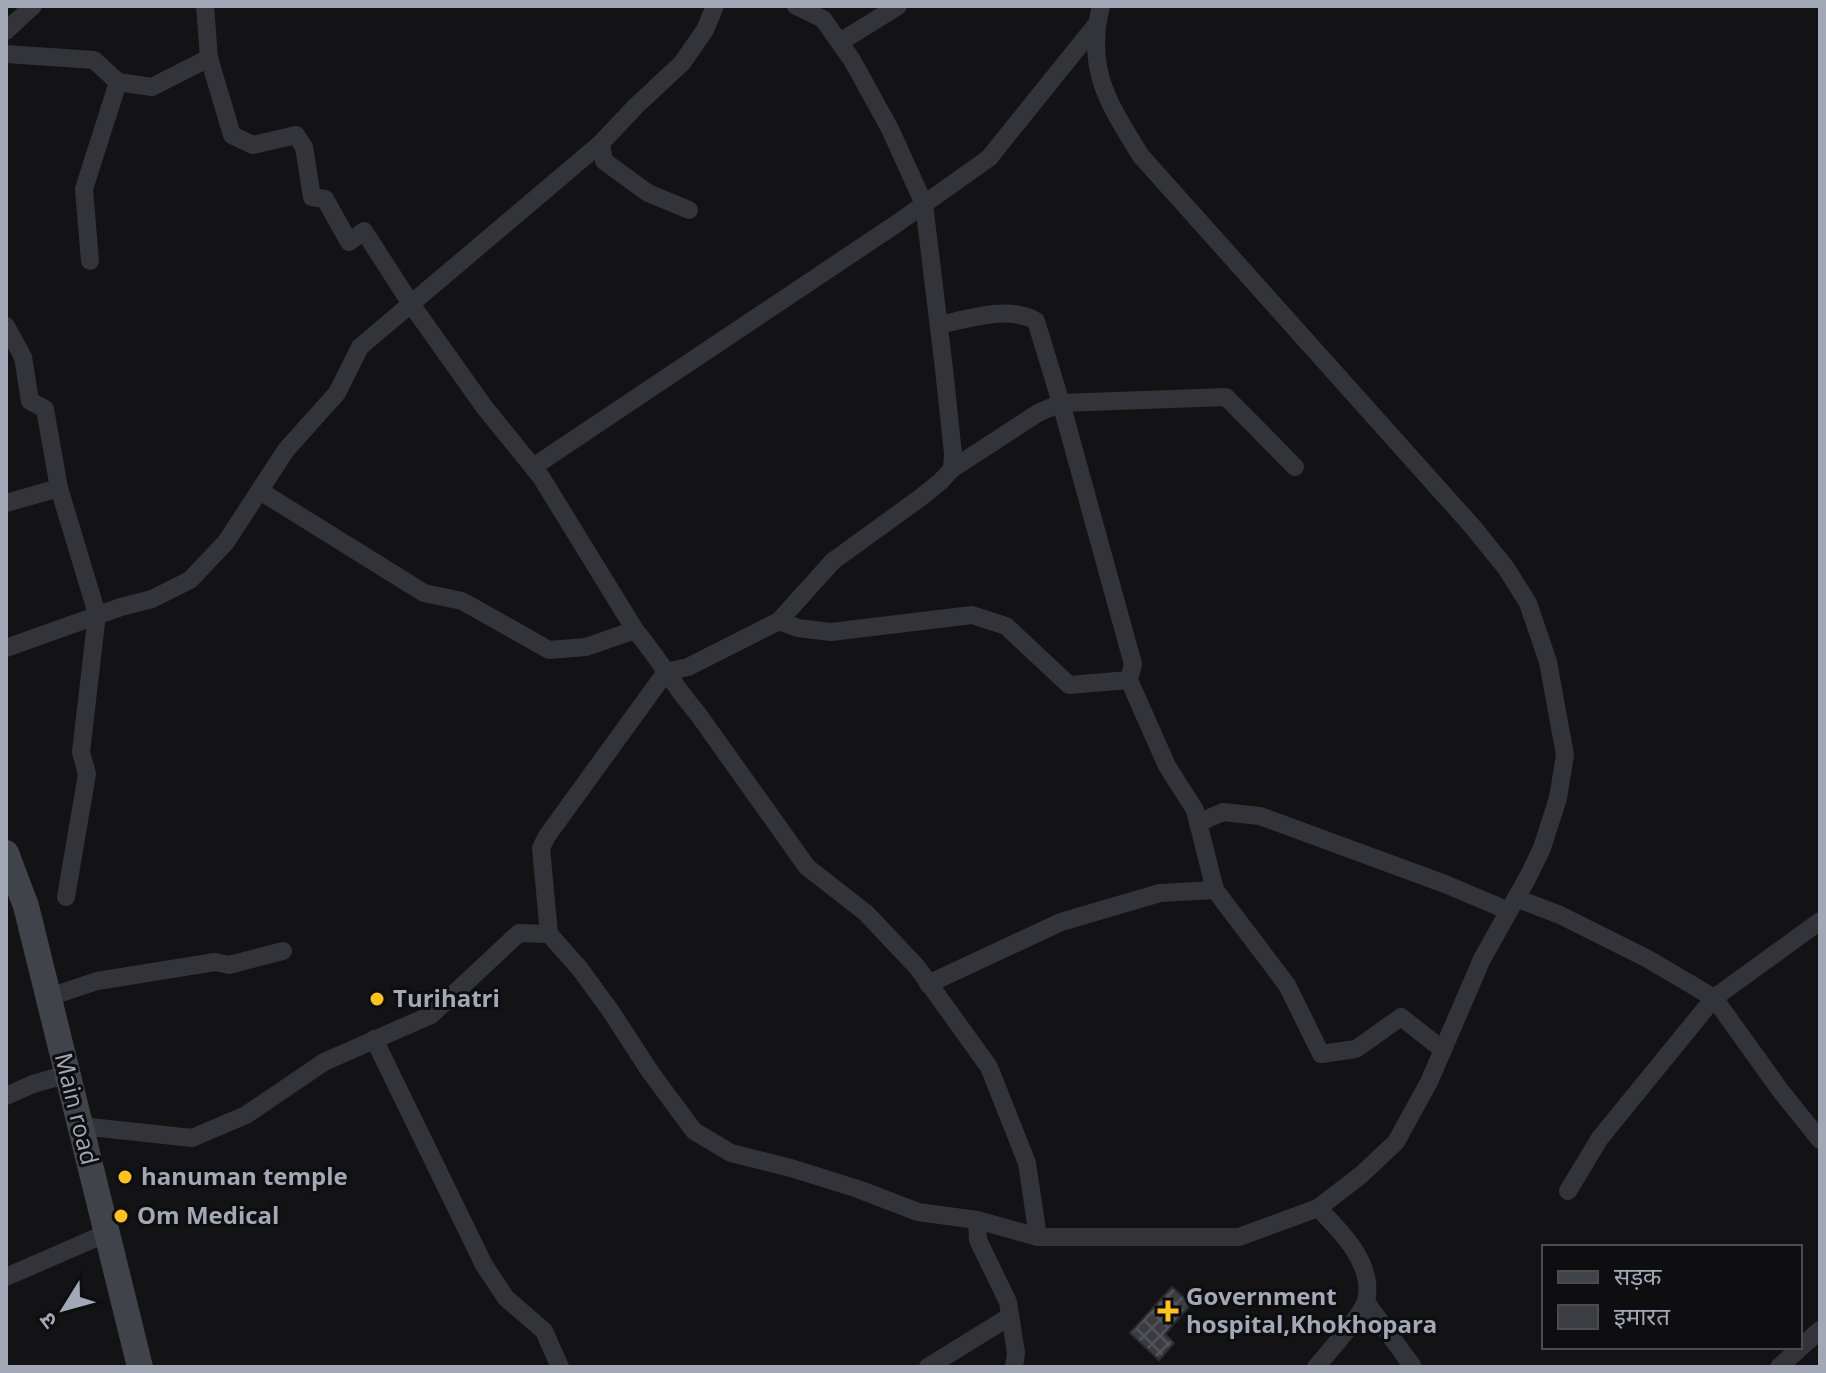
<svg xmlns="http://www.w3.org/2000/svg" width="1826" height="1373" font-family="'Open Sans','Noto Sans Devanagari',sans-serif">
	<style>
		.building { fill: url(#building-cross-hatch); stroke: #2d2d31; stroke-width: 2 }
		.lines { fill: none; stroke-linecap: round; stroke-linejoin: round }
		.street { stroke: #33343a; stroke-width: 18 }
		.secondary { stroke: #41434a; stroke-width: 26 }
		.poi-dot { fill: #ffc220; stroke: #0e0e10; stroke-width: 3 }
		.labels { text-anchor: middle; stroke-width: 6; stroke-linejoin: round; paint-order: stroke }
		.poi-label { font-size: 24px; font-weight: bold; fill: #a3a8b6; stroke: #0e0e10; text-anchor: start }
		.street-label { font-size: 24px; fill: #a3a8b6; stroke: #0e0e10 }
	</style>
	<defs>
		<pattern id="building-cross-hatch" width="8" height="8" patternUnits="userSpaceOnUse" patternTransform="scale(2)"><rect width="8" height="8" fill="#3c3d42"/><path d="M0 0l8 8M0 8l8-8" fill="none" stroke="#55565b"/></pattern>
	</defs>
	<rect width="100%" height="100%" fill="#131315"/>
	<path class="building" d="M1172 1287 1191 1304 1165 1334 1174 1343 1159 1360 1130 1333Z"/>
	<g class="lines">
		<g class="street">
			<path d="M6 31 33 6"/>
			<path d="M840 42 898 6"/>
			<path d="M6 54 94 60 118 82 152 87 209 58 205 6"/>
			<path d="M209 58 232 135 253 145 296 135 304 147 312 197 325 199 349 242 364 231 411 304 485 408 541 477 635 630C658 657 675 688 698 714L807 867 866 913 917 967 989 1067 1027 1163 1038 1237"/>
			<path d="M601 143 604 161 648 193 689 210"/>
			<path d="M90 261 84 189 118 82"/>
			<path d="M6 326 23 357 30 401 45 409 59 488 6 503"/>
			<path d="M533 467 899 222 989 158 1096 25"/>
			<path d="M952 469 1038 413 1061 403 1226 397 1295 467"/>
			<path d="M59 488 97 614 81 752 87 774 66 897"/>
			<path d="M260 491 424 593 462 601 549 650 586 647 635 630"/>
			<path d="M779 621 798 628 831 632 972 615 1006 626 1069 685 1129 680"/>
			<path d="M6 648 121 607 152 599 190 580 226 542 286 450 337 393 360 347 601 143 636 106 682 63 705 30 715 6"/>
			<path d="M1198 823 1223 812 1260 816 1445 884 1509 911"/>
			<path d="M1215 890 1287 985 1321 1054 1356 1049 1401 1017 1443 1050"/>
			<path d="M1516 898 1560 915 1648 959 1714 998 1780 1090 1820 1140"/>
			<path d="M549 934 541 848 547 836 666 672 688 667 779 621 833 561 920 498 940 482 952 469 953 454 944 369 924 204 890 129 852 60 823 19 796 6"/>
			<path d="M928 984 1061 922 1160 893 1215 890 1195 810 1167 766 1129 680 1133 664 1061 403 1036 321C1009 305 969 319 939 325"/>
			<path d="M49 997 97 981 215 962 229 965 283 951"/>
			<path d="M374 1039 484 1265 506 1298 544 1331 560 1367"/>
			<path d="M6 1096 33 1084 68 1074"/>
			<path d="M81 1126 192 1138 246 1115 324 1062 431 1015 519 933 549 934 580 969 610 1010 651 1073 694 1131 731 1153 791 1168 858 1189 918 1212 977 1220 1038 1237H1239L1318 1208 1361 1175 1396 1142 1429 1082 1482 959 1528 877 1542 848 1558 798 1565 755 1548 662 1528 603 1506 568 1472 526 1141 156C1109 104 1085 70 1101 6"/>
			<path d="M1568 1191 1600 1138 1714 998 1820 921"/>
			<path d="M977 1220 978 1240 1008 1302 1016 1353 1014 1367"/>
			<path d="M6 1277 107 1233"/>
			<path d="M1366 1302 1413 1367"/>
			<path d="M928 1367 1009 1317"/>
			<path d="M1316 1367C1327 1354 1362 1315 1366 1301 1375 1265 1341 1231 1318 1208"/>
			<path d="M1779 1367 1820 1330"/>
		</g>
		<path class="secondary" d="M6 853 26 906 140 1367"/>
	</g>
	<g class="poi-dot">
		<circle cx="377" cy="999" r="8"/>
		<circle cx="125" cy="1177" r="8"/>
		<circle cx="121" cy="1216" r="8"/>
		<path d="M1164 1299h8v8h8v8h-8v8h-8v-8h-8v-8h8z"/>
	</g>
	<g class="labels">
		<g class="poi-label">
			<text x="393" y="1007">Turihatri</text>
			<text x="141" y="1185">hanuman temple</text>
			<text x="137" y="1224">Om Medical</text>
			<text x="1186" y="1305">Government<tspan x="1186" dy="28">hospital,Khokhopara</tspan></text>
		</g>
		<g class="street-label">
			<text transform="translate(76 1109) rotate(76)" y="8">Main road</text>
		</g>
	</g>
	<rect width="1826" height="1373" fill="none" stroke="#a3a8b6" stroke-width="16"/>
	<rect x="1542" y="1245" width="260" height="104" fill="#0e0e10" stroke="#4a4c52" stroke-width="2"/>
	<rect x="1558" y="1271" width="40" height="12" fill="#41434a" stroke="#4a4c52" stroke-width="2"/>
	<text x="1614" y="1285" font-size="24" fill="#a3a8b6">सड़क</text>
	<rect x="1558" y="1305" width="40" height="24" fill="#3c3d42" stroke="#4a4c52" stroke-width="2"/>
	<text x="1614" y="1325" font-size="24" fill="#a3a8b6">इमारत</text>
	<g transform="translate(64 1309) rotate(233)" stroke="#0e0e10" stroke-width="6" paint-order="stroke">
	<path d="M0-6L14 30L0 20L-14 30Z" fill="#a3a8b6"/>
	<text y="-12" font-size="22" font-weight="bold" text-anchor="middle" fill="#a3a8b6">उ</text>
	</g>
</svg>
